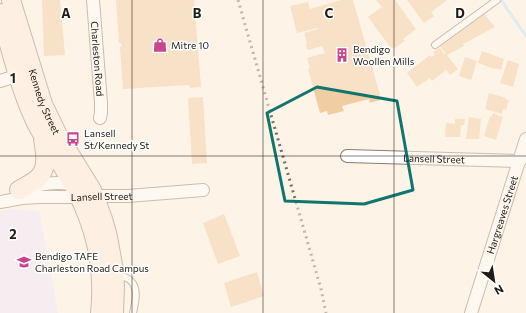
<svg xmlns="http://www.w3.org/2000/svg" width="526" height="313" font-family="Commissioner,sans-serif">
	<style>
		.education { fill: #eee6fc }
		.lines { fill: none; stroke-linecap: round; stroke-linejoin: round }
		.stream { stroke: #b8e4fa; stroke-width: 3 }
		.building { fill: #f0cda2 }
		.lane-casing { stroke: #8d7d6a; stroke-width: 8 }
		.street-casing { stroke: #8d7d6a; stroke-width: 14 }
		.secondary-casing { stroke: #8d7d6a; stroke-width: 20 }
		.lane { stroke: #fff; stroke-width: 6 }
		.street { stroke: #fff; stroke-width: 12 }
		.secondary { stroke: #feeae1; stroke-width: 18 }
		.rail { stroke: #776f65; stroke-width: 3; stroke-dasharray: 2 4; stroke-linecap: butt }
		.marked { fill: none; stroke: #0f766e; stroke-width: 3; stroke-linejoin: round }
		.grid { fill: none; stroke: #211b13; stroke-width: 1; stroke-opacity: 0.55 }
		.labels { text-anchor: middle; stroke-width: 3; stroke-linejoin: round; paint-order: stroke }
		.poi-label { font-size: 10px; fill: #211b13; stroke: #fff; text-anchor: start }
		.street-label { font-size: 10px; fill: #211b13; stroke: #fff }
		.grid-label { font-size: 13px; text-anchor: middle; font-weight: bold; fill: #211b13; stroke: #fff; stroke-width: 3; stroke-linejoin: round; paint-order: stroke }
	</style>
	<rect width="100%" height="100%" fill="#fdf3e6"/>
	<path class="education" d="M9 209 39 211 58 313H0V212Z"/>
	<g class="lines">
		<path class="stream" d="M501 0 526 36"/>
	</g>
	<g class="building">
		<path d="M42 0H60L65 55 44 56Z"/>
		<path d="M116 0H194L201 87 190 88 189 85 123 89 120 47H122L121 43H119Z"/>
		<path d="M341 0H353L380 95 379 96 380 100 370 103 369 99 342 106 344 111 328 115 327 111 320 113 308 69 310 68 307 58 325 53 322 46 308 50V49H307L306 44 307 43 304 33 318 29 317 28 297 33 290 6 308 2 310 9Z"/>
		<path d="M376 0H395L416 29 403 39 405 41 393 49 392 47 391 48 368 17 382 7Z"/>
		<path d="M407 0H447L431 12 434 16 424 23Z"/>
		<path d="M484 14 495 27 463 44 464 46 447 55 458 69 450 75 439 60 446 70 432 81 430 78 417 87 407 73 430 55 431 57 435 55 433 52 440 48 444 54H446L440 46Z"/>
		<path d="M482 51 504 59 501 70 495 68V69L478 63Z"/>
		<path d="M465 57 477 61 471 80 459 76Z"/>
		<path d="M508 60 519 64 513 87 500 83Z"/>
		<path d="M489 93 506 98V100H509L506 110 503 109 502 114 485 109Z"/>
		<path d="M203 97 207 163 192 164 188 98Z"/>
		<path d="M493 113 503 117 496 140 484 136 490 116 491 117Z"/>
		<path d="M469 117 481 119 479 139H466Z"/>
		<path d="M455 119H465L464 125H461L460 137H445L446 123 455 124Z"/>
		<path d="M224 214 240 256 218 264 203 223Z"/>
		<path d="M257 272 264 296 231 307 224 283Z"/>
	</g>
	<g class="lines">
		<defs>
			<g id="lane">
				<path d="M435 45 497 0"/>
				<path d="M116 274C121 276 127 277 131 281 139 289 135 303 133 313"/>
			</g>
			<g id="street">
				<path id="s1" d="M93 0 101 103V113L100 118"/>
				<path d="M0 81 19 75"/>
				<path id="s2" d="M347 156 520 161"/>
				<path d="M30 187C45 183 64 181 79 186"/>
				<path id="s3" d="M0 202 22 198 40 197H79L94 196H128L203 190"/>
				<path id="s4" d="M471 313 526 139"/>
			</g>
			<g id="secondary">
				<path id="s5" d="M11 0 43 104 58 135 92 190 103 219 108 237 114 270 115 285 114 313"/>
				<path d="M0 13C11 49 19 87 35 121 46 143 61 162 73 184 95 226 105 265 100 313"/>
				<path d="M19 190C26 186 35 182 40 176 48 166 45 151 43 139"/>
			</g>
		</defs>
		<use href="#lane" class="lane-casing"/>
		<use href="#street" class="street-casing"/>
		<use href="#secondary" class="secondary-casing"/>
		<use href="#lane" class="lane"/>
		<use href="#street" class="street"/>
		<use href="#secondary" class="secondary"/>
		<path class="rail" d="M238 0 321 289 326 313"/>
	</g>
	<path d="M0 0H526V313H0ZM317 87 397 101 413 190 364 204 285 201 267 113Z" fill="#fdf3e6" fill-opacity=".55" fill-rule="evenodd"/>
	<path class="marked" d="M317 87 397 101 413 190 364 204 285 201 267 113Z"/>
	<path class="grid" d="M132 0V313M263 0V313M394 0V313M0 156H526"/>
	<defs>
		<symbol id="shop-bare" viewBox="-9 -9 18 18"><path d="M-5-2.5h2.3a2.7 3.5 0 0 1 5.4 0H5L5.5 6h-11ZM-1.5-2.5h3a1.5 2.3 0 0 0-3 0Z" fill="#c9468c" stroke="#fff" stroke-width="2.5" paint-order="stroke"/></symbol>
		<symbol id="building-bare" viewBox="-9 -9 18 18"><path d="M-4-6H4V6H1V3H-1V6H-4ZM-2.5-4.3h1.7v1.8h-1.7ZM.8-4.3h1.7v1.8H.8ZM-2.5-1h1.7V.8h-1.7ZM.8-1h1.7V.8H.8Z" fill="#c9468c" stroke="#fff" stroke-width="2.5" paint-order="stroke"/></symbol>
		<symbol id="bus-bare" viewBox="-9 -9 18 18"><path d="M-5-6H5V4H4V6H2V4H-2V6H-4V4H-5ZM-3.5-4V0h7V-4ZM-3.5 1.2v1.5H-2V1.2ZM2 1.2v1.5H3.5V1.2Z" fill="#c9468c" stroke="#fff" stroke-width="2.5" paint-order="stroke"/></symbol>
		<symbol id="university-bare" viewBox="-9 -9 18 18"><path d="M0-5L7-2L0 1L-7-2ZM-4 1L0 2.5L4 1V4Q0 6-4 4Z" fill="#c9468c" stroke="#fff" stroke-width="2.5" paint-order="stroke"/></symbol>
	</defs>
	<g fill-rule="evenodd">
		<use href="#shop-bare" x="150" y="35" width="20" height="20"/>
		<use href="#building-bare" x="332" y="45" width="20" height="20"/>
		<use href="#bus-bare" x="63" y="129" width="20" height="20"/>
		<use href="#university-bare" x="14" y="252" width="20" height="20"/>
	</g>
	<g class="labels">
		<g class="poi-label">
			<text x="171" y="49">Mitre 10</text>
			<text x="353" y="53">Bendigo<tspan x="353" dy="12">Woollen Mills</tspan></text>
			<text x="84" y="137">Lansell<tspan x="84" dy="12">St/Kennedy St</tspan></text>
			<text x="35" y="260">Bendigo TAFE<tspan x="35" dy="12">Charleston Road Campus</tspan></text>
		</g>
		<g class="street-label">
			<text dy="4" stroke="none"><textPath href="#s1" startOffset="59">Charleston Road</textPath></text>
			<text dy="4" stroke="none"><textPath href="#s5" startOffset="107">Kennedy Street</textPath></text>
			<text dy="4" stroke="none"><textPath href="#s2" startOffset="87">Lansell Street</textPath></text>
			<text dy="4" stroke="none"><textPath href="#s3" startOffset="102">Lansell Street</textPath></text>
			<text dy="4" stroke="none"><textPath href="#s4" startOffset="103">Hargreaves Street</textPath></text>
		</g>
	</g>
	<g class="grid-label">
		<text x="66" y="18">A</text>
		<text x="197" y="18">B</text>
		<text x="329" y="18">C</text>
		<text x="460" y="18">D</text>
		<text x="13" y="83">1</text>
		<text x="13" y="239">2</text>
	</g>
	<g transform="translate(494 281) rotate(150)" stroke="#ffffff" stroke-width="3" paint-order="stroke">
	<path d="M0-3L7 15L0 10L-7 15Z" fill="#211b13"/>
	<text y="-6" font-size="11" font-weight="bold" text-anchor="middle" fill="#211b13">N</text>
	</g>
</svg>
